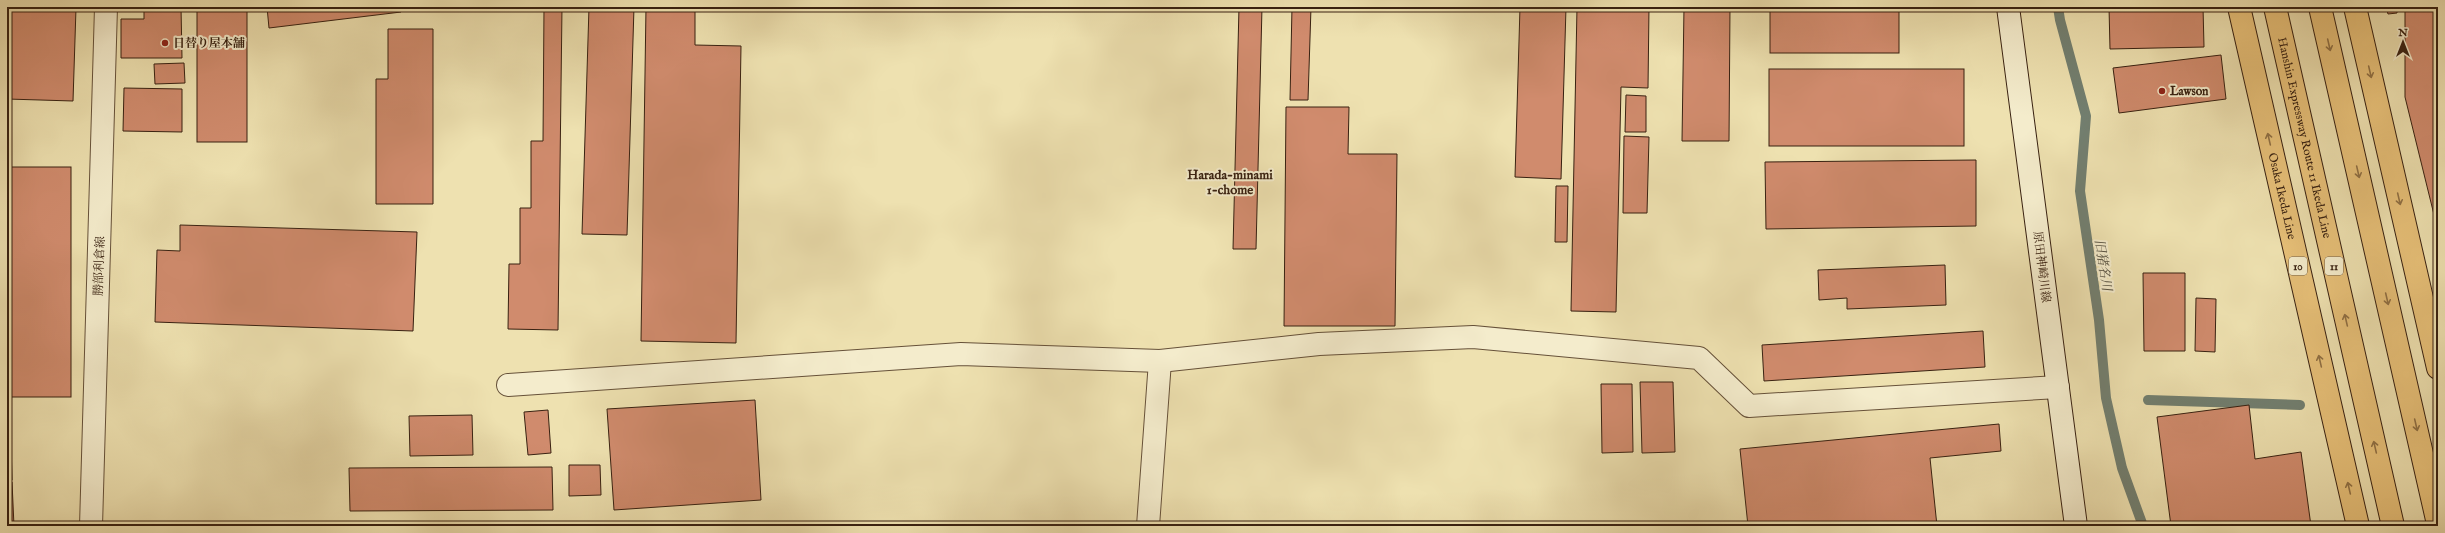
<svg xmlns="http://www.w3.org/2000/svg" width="2445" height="533" font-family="'IM FELL English','Noto Serif JP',serif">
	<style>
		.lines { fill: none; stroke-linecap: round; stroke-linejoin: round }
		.stream { stroke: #727f70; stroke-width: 10 }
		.building { fill: #d08b6d; stroke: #382111 }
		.street-casing { stroke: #665139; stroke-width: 24 }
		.secondary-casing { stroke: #382111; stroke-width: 24 }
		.primary-casing { stroke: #382111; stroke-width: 24 }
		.highway-casing { stroke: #382111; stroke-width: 24 }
		.street { stroke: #f4eccc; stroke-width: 22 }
		.secondary { stroke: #f4eccc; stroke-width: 22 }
		.primary { stroke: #e7c078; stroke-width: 22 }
		.highway { stroke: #e7c078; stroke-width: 22 }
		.oneway { stroke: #907044 }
		.poi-dot { fill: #8f2418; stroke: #f4eccc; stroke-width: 1.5 }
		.labels { text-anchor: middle; stroke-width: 4; stroke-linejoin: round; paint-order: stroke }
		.shield { fill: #f4eccc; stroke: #705e49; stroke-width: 1 }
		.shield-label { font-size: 11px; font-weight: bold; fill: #382111 }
		.poi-label { font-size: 12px; font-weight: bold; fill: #382111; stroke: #f4eccc; text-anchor: start }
		.street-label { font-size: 12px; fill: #382111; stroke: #f4eccc }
		.neighbourhood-label { font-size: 13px; font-weight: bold; fill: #382111; stroke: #f4eccc }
		.water-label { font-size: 13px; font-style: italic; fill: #555040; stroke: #f4eccc }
	</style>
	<rect width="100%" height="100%" fill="#eee1b0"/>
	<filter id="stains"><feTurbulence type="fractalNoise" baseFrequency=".005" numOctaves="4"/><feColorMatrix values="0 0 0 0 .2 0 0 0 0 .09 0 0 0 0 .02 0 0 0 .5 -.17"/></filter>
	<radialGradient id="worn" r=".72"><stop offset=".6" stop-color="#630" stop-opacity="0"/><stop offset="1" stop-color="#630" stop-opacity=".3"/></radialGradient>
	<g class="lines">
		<g class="stream">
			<path d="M2058 7 2060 20 2086 116 2080 191 2099 320 2106 398 2122 468 2143 526"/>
			<path d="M2148 400 2300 405"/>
		</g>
	</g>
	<g class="building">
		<path d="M7 7 76 8 73 101 7 99Z"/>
		<path d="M144 7H181L182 58H121V19H144Z"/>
		<rect x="197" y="7" width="50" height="135"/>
		<path d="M267 7H401V12L269 28Z"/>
		<path d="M544 7H562L558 330 508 329 509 264H520V208H531V141H543Z"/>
		<path d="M589 7H634L627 235 582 234Z"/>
		<path d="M646 7H695V45L741 46 736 343 641 341Z"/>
		<path d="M1239 7H1262L1256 249H1233Z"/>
		<path d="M1292 7H1311L1308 100H1290Z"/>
		<path d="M1520 7H1566L1561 179 1515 177Z"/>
		<path d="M1577 7H1649L1648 88 1621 87 1616 312 1571 311Z"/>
		<path d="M1684 7H1730L1729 141H1682Z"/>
		<rect x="1770" y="7" width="129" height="46"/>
		<path d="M2109 7H2203L2204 47 2110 49Z"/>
		<path d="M2386 7H2397V13L2388 14Z"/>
		<path d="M2405 7H2438V231L2405 97Z"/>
		<path d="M388 29H433V204H376V79H388Z"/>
		<path d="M2221 55 2226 99 2119 113 2113 68Z"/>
		<path d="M184 63 185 83 155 84 154 64Z"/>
		<rect x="1769" y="69" width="195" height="77"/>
		<path d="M124 88 182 89V132L123 131Z"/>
		<path d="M1626 95 1646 96V132H1625Z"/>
		<path d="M1286 107H1349L1348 154H1397L1395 326H1284Z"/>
		<path d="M1624 136 1649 137 1647 213H1623Z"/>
		<path d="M1976 160V226L1766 229 1765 162Z"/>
		<rect x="7" y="167" width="64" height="230"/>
		<path d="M1556 186H1568L1567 242H1555Z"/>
		<path d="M180 225 417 232 413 331 155 322 157 250 180 251Z"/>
		<path d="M1945 265 1946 305 1847 309V298L1819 300 1818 270Z"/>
		<path d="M2143 273H2185V351H2144Z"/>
		<path d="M2196 298 2216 299 2215 352 2195 351Z"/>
		<path d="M1983 331 1985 367 1764 381 1762 345Z"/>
		<path d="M1640 382H1673L1675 452 1642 453Z"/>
		<path d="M1601 384H1632L1633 452 1602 453Z"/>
		<path d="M755 400 761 500 614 510 607 409Z"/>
		<path d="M2249 405 2255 459 2301 452 2311 526H2171L2157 417Z"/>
		<path d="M548 410 551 453 528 455 524 412Z"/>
		<path d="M472 415 473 455 410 456 409 416Z"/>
		<path d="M1999 424 2001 451 1930 458 1937 526H1748L1740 449Z"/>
		<path d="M7 443H11L12 480H7Z"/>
		<path d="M569 465H600L601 495 569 496Z"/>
		<path d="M552 467 553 510 350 511 349 468Z"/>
		<path d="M7 482H12L14 526H7Z"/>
		<path d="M429 523 479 524V526H429Z"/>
		<path d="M501 524 542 525V526H501Z"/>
	</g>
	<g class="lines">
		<defs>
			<g id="street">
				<path d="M508 385 961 354 1160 361 1319 344 1473 337 1699 358 1749 406 2058 387"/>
				<path d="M91 526 106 7"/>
				<path d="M1148 526 1160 361"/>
			</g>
			<path id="secondary" d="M2008 7 2076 526"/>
			<g id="primary">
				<path id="s1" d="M2239 7 2358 526"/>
				<path d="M2355 7 2438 368"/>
			</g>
			<g id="highway">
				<path id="s2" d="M2275 7 2393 526"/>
				<path d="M2320 7 2438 524"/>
			</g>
		</defs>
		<use href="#street" class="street-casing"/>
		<use href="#secondary" class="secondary-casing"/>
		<use href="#primary" class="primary-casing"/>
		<use href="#highway" class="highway-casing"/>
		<use href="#street" class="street"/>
		<use href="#secondary" class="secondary"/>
		<use href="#primary" class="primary"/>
		<use href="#highway" class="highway"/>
	</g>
	<defs><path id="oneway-shaft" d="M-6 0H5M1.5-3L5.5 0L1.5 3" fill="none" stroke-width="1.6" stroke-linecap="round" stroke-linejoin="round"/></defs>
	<g class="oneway">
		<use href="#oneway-shaft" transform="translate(2329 45) rotate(77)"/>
		<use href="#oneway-shaft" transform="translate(2370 72) rotate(77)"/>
		<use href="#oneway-shaft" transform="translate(2269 139) rotate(-103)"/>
		<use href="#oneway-shaft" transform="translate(2358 172) rotate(77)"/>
		<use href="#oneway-shaft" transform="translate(2399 199) rotate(77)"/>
		<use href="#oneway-shaft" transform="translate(2387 299) rotate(77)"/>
		<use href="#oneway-shaft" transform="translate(2346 320) rotate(-103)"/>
		<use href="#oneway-shaft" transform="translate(2320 361) rotate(-103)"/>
		<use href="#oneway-shaft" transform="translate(2416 425) rotate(77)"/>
		<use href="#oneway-shaft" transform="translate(2375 447) rotate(-103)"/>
		<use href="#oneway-shaft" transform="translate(2349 488) rotate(-103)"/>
	</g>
	<g class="poi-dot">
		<circle cx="165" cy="43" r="4"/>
		<circle cx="2162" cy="91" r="4"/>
	</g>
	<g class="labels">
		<g class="shield">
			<rect x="2289" y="257" width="18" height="18" rx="3"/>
			<rect x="2325" y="257" width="18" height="18" rx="3"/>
		</g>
		<g class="shield-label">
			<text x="2298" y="270">10</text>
			<text x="2334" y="270">11</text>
		</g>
		<g class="poi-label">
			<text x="173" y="47">日替り屋本舗</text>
			<text x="2170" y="95">Lawson</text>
		</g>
		<g class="street-label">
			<text dy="4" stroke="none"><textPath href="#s2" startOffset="134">Hanshin Expressway Route 11 Ikeda Line</textPath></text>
			<text dy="4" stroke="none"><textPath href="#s1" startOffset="194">Osaka Ikeda Line</textPath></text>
			<text transform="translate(99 266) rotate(-88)" y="4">勝部利倉線</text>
			<text transform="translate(2042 267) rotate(83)" y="4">原田神崎川線</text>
		</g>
		<g class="neighbourhood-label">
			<text x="1230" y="179">Harada-minami<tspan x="1230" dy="15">1-chome</tspan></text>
		</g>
		<g class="water-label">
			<text transform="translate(2104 265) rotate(81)" y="5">旧猪名川</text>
		</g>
	</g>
	<rect width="2445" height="533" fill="none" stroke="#eee1b0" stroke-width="24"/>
	<rect x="8" y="8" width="2429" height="517" fill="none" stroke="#382111" stroke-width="2"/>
	<rect x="12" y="12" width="2421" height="509" fill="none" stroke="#382111"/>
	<g transform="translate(2403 42)" stroke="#f4eccc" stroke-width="3" paint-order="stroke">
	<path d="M0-3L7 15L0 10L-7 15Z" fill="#382111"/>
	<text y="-6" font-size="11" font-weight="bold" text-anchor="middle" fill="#382111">N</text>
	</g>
	<rect width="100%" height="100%" filter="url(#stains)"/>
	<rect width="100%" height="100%" fill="url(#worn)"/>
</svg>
